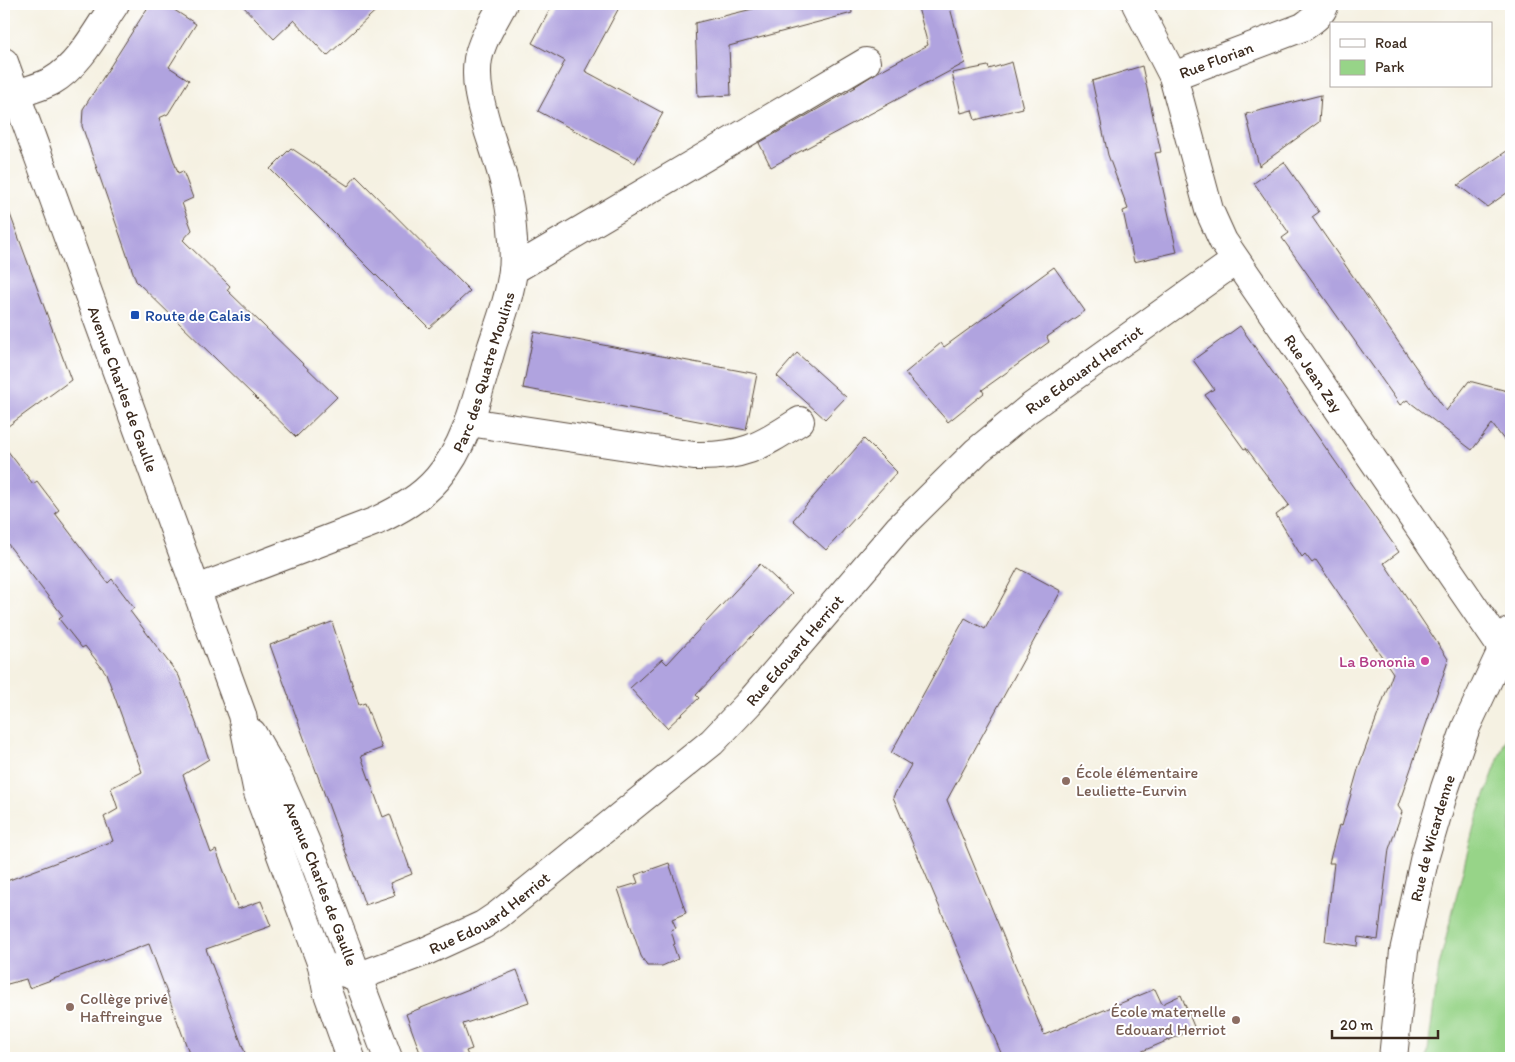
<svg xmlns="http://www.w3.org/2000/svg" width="1515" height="1062" font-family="Itim,sans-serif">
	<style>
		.green { fill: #97d488; stroke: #697f53 }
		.building { fill: #b0a3df }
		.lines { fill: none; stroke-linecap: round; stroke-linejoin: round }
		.minor-casing { stroke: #57483b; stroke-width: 30 }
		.major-casing { stroke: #57483b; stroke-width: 30 }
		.minor { stroke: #fff; stroke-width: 28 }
		.major { stroke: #fff; stroke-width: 28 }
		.transit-dot { fill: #1a4fb4; stroke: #fff; stroke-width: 2 }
		.hotel-dot { fill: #d1479c; stroke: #fff; stroke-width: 2 }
		.education-dot { fill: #8d6e63; stroke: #fff; stroke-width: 2 }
		.labels { text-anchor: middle; stroke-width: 4; stroke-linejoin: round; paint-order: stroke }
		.street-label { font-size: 16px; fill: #3b2a1e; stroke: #fff }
		.transit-label { font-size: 16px; fill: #164399; stroke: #fff; text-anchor: start }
		.hotel-label { font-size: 16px; fill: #b23c85; stroke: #fff; text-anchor: end }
		.education-label { font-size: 16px; fill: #785e54; stroke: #fff; text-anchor: start }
	</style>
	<rect width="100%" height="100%" fill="#fff"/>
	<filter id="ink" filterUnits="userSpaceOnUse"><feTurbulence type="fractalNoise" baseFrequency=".02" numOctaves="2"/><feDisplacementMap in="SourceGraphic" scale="10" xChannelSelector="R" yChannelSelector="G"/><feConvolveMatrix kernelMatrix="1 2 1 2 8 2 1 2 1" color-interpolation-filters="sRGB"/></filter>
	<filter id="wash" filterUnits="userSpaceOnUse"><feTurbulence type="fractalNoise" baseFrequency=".0096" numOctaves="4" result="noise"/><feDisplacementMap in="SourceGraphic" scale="20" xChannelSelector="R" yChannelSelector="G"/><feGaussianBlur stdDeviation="1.12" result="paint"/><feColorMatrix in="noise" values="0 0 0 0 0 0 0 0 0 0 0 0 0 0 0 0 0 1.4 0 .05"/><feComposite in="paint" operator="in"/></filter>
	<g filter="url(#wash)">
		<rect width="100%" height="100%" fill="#f5f1e2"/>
		<path class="green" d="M1511 724V1058H1427L1439 966 1474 826Z"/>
		<g id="blocks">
			<g class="building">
				<path d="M150 4H165L196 24 169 67 189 80 168 114 159 118 178 173 183 171 193 198 182 203 192 230 183 240 230 286 227 290 337 397 296 437 136 281 82 126 83 109Z"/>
				<path d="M241 4H383L327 56 294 20 274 39Z"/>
				<path d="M553 4H621L585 71 663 113 635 163 538 111 565 61 532 43Z"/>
				<path d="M773 4H851L852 13 729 46 731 95 698 97 695 23Z"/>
				<path d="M917 4H949L965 63 771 167 759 143 856 87H854L878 72 928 45Z"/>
				<path d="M1012 62 1023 108 975 120 972 110 961 113 952 73 988 66 989 69Z"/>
				<path d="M1142 66 1161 152 1155 153 1177 252 1134 262 1123 211 1128 209 1108 155 1092 81Z"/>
				<path d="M1321 95 1319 122 1259 166 1246 114Z"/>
				<path d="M291 148 348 186 356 176 470 291 429 328 270 169Z"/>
				<path d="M1511 148V190L1487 207 1458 185Z"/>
				<path d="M1284 162 1319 212 1312 217 1446 411 1469 381 1511 392V449L1492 424 1472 450 1407 400 1400 405 1282 238 1289 233 1254 183Z"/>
				<path d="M7 206 71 380 4 429V207Z"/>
				<path d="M1054 267 1085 311 1047 337 1049 342 982 390 984 393 948 422 905 373 941 343 944 347Z"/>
				<path d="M1240 326 1399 552 1384 563 1448 659 1447 664 1398 806 1402 812 1389 849 1378 940 1358 937 1357 946 1325 941 1334 863H1329L1339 825 1342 826 1359 766 1393 673 1316 560 1312 563 1305 554 1302 557 1276 515 1289 505 1246 448 1244 449 1205 395 1214 389 1193 360Z"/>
				<path d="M534 332 757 374 746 430 523 388Z"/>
				<path d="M797 353 846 397 825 419 777 376Z"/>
				<path d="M864 439 897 472 826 550 793 520Z"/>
				<path d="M4 446 33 484 37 481 59 510 55 513 108 583 112 579 134 608 130 611 179 676 209 759 183 775 211 853 216 850 238 909 261 901 271 926 206 949 247 1058H191L149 944 29 988 26 979 4 985V882L113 841 104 817 118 809 111 788 142 772 106 673 85 646 82 648 59 619 63 616 4 539Z"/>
				<path d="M760 564 792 594 696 695 699 698 667 728 630 688 662 659 667 664Z"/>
				<path d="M1018 568 1061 591 947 800 1044 1035 1155 989 1162 1004 1181 995 1195 1029 1126 1058H990L1001 1053 893 797 911 765 891 753 965 618 985 629Z"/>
				<path d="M332 622 359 705 365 703 382 748 361 756 383 817 390 814 412 874 390 883 395 895 365 905 270 645Z"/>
				<path d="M669 863 686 913 672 919 676 928 671 930 675 944 673 945 678 959 662 966H647L641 956 618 889 638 883 635 875Z"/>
				<path d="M517 970 529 1002 463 1024 472 1049 466 1051 469 1058H422L406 1014Z"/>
			</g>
		</g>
	</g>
	<g filter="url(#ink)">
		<use href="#blocks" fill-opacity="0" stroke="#57483b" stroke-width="1"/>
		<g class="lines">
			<defs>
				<g id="minor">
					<path id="s1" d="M1136 4 1173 76 1209 210 1223 241 1502 648"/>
					<path id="s2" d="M1173 76 1303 27C1313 20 1321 15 1325 4"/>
					<path d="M16 95C27 90 41 87 52 81 80 65 97 30 115 4"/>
					<path d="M513 270 866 62"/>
					<path d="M469 422 694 456C744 457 759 447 800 421"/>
					<path id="s3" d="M197 589 376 521C399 510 421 498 438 478 469 442 478 391 492 346 500 322 510 296 513 270 515 256 513 242 512 228 510 195 499 164 489 133 482 109 474 84 478 59 482 39 494 21 503 4"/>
					<path id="s4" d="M322 965 357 977 424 952 483 925 498 915 712 742 749 703 898 529 977 451 1027 410 1235 261"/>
					<path id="s5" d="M1393 1058 1404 951 1425 856 1445 788 1466 727 1511 631"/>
				</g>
				<g id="major">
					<path id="s6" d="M4 62 242 715 258 793 322 965 327 991 351 1058"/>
					<path id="s7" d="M252 733 279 780 294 814 317 869 388 1058"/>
				</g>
			</defs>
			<use href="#minor" class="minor-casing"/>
			<use href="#major" class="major-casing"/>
			<use href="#minor" class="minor"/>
			<use href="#major" class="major"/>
		</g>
	</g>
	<rect class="transit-dot" x="130" y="310" width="10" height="10" rx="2.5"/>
	<circle class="hotel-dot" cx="1425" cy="661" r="5"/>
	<g class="education-dot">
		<circle cx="1066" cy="781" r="5"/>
		<circle cx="70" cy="1007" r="5"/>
		<circle cx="1236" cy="1020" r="5"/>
	</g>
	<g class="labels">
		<g class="street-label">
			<text dy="6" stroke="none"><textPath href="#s2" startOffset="46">Rue Florian</textPath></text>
			<text dy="6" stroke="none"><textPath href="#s4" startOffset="995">Rue Edouard Herriot</textPath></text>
			<text dy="6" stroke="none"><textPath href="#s3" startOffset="384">Parc des Quatre Moulins</textPath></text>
			<text dy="6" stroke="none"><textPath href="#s1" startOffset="414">Rue Jean Zay</textPath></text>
			<text dy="6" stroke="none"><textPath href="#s6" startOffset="348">Avenue Charles de Gaulle</textPath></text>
			<text dy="6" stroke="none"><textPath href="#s4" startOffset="590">Rue Edouard Herriot</textPath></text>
			<text dy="6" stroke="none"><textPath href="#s5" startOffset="224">Rue de Wicardenne</textPath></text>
			<text dy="6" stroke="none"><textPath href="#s7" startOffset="166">Avenue Charles de Gaulle</textPath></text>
			<text dy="6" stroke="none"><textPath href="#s4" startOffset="185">Rue Edouard Herriot</textPath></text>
		</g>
		<g class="transit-label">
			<text x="145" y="321">Route de Calais</text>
		</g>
		<g class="hotel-label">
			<text x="1415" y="667">La Bononia</text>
		</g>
		<g class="education-label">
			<text x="1076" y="778">École élémentaire<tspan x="1076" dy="18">Leuliette-Eurvin</tspan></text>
			<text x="80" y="1004">Collège privé<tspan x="80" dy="18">Haffreingue</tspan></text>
			<text x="1226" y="1017" text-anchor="end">École maternelle<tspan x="1226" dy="18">Edouard Herriot</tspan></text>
		</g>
	</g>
	<rect width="1515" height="1062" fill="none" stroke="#fff" stroke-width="20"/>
	<rect x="1330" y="22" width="162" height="65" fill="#ffffff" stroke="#b1aaa5"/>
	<rect x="1340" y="39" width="25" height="8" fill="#ffffff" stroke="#b1aaa5"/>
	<text x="1375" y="48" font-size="15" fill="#3b2a1e">Road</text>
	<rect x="1340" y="60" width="25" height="15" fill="#97d488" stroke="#b1aaa5"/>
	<text x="1375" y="72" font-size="15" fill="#3b2a1e">Park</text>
	<path d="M1332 1030v8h106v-8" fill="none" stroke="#3b2a1e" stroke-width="2.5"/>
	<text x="1340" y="1030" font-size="15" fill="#3b2a1e" stroke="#ffffff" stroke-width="4" paint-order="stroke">20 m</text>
</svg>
